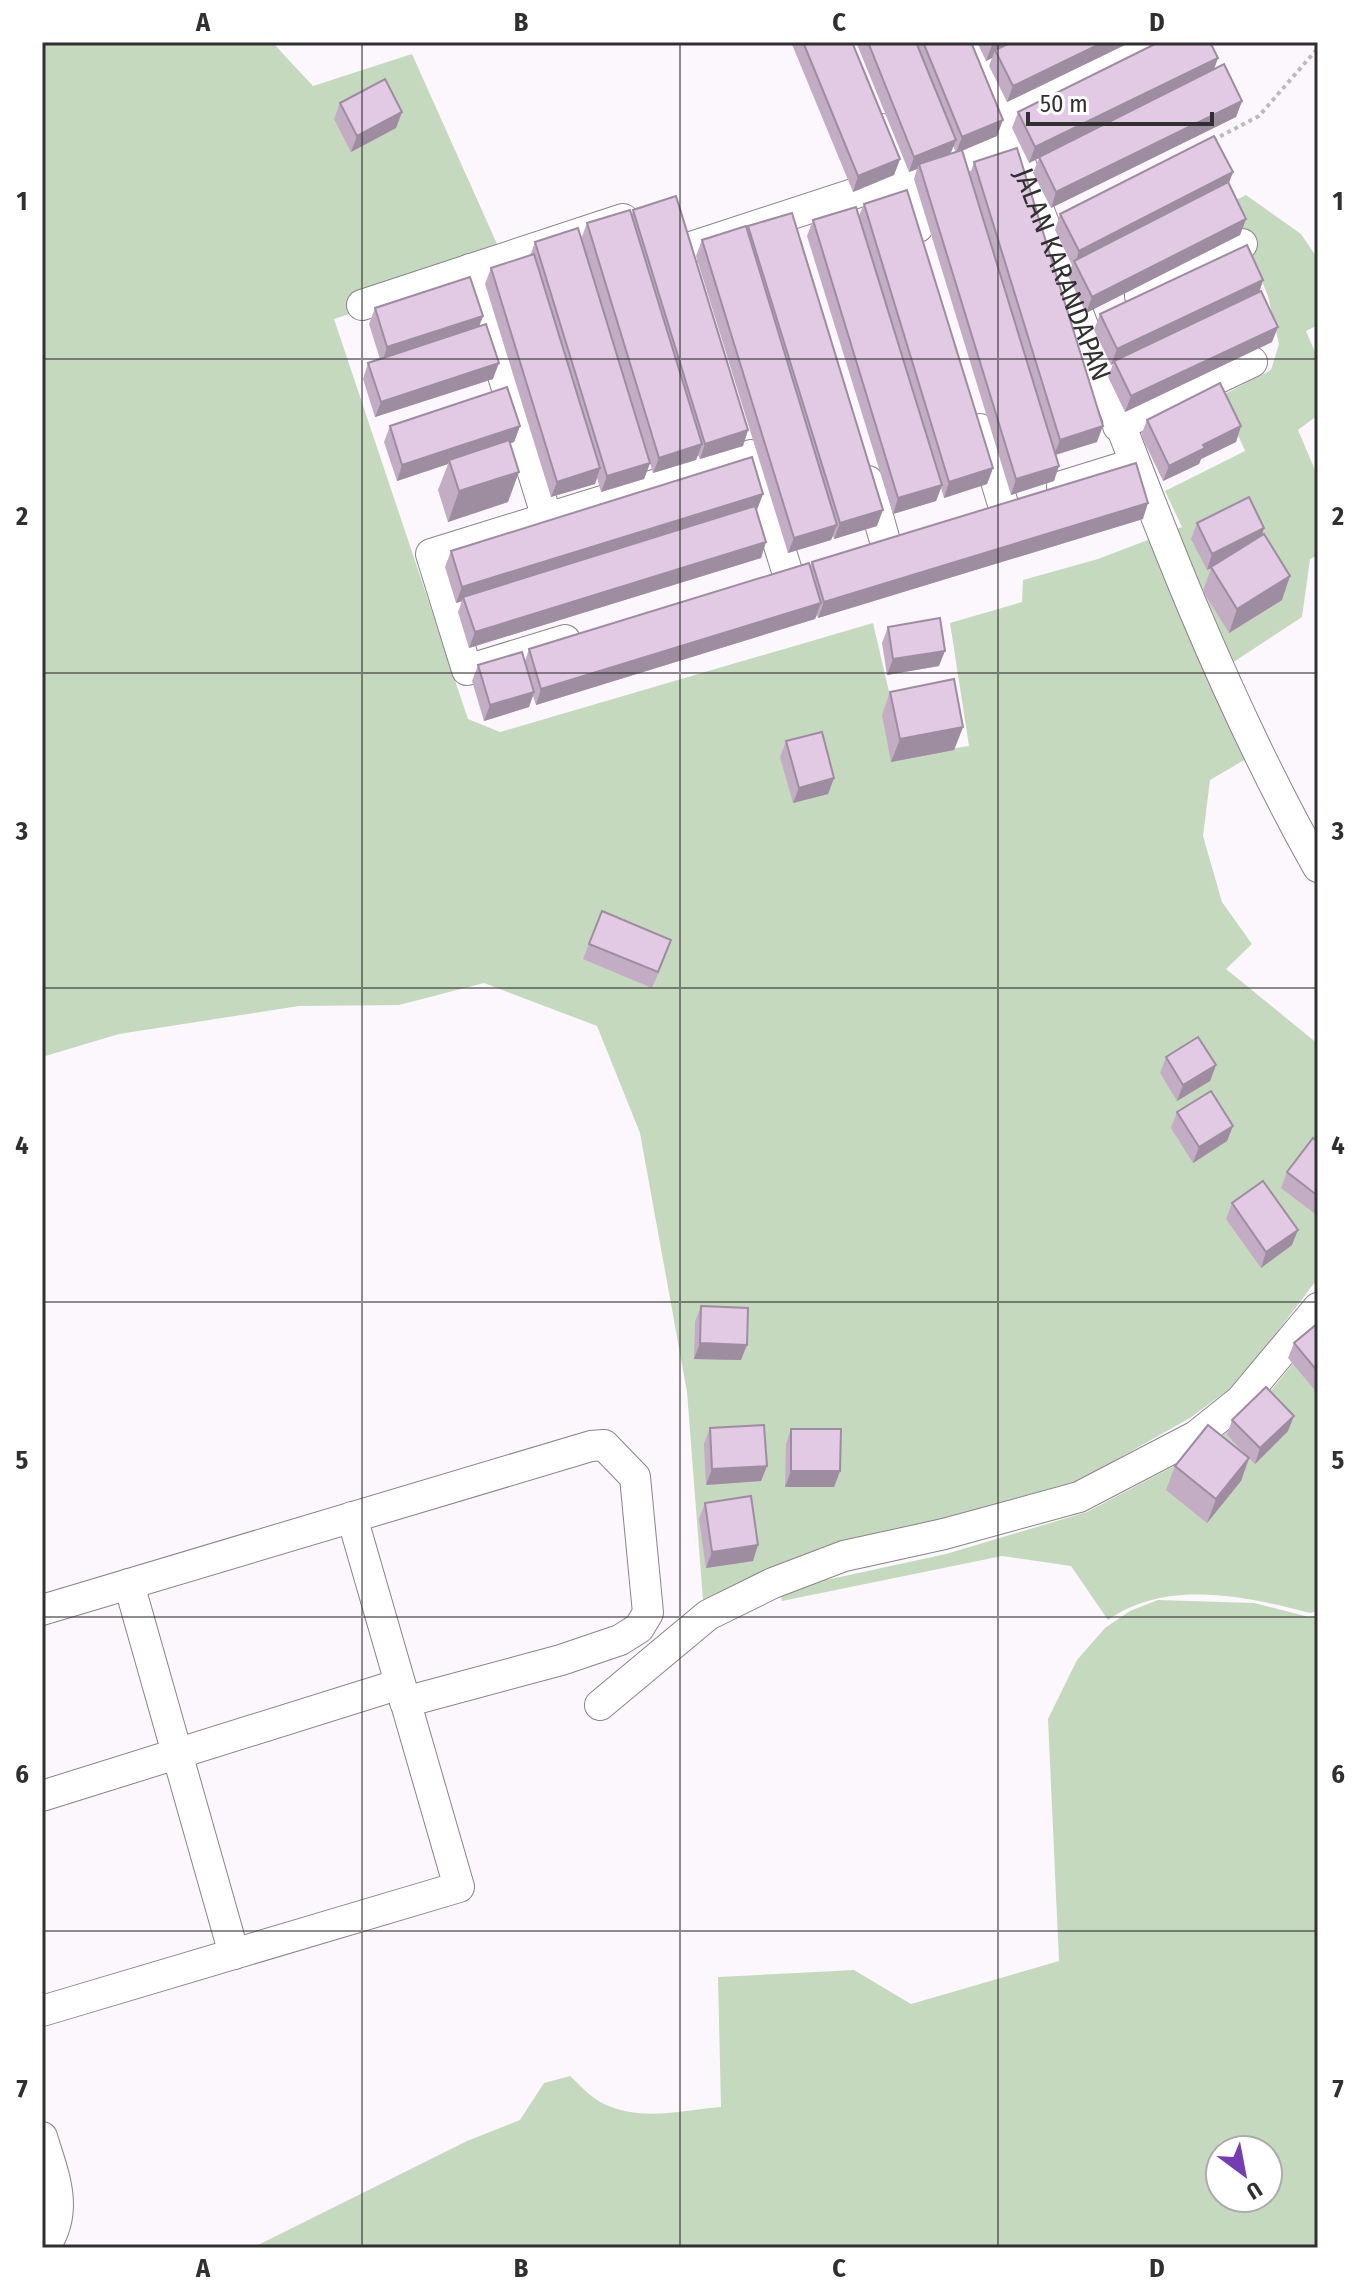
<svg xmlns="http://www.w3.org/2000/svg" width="1360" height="2290" font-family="'Fira Sans Condensed',sans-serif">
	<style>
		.green { fill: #c5d9be; fill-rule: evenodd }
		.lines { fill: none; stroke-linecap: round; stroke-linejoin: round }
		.minor-casing { stroke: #898488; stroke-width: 32 }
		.path { stroke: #bdb9bd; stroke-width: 4; stroke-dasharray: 4 4; stroke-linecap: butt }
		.minor { stroke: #fff; stroke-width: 30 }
		.wall { fill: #c2adc4; fill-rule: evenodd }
		.shaded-wall { fill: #9e8da0 }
		.building { fill: #e2c9e4; stroke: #9e8da0; stroke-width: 2 }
		.grid { fill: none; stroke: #313031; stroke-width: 2; stroke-opacity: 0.55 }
		.labels { text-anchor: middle; stroke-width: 8; stroke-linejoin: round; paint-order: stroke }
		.street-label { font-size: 28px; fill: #313031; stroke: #fff }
		.neatline { fill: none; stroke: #313031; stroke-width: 3 }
		.grid-label { font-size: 26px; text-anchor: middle; font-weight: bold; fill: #313031 }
	</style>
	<rect width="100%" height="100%" fill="#fcf7fc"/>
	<g class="green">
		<path d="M42 42H272L313 86 412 54 506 264 334 319 468 719 500 732 873 623 904 756 969 746 950 623 1022 602 1023 580 1098 559 1182 527 1165 491 1245 451 1221 396 1271 370 1279 344 1268 296 1230 203 1246 195 1301 234 1318 259V325L1306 331 1318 359V415L1298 430 1318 477V555L1310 559 1302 617 1229 665 1265 748 1210 780 1203 836 1222 902 1252 944 1226 969 1318 1044V1278L1240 1381 1190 1418 1080 1480 937 1521 836 1543 703 1600 687 1392 640 1133 597 1026 484 983 399 1005 299 1006 119 1034 42 1057Z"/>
		<path d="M1318 1333V1611L1310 1613C1245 1596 1166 1579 1108 1620L1071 1566 1002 1556 782 1601 780 1590 946 1554 1087 1512 1210 1447 1265 1398Z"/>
		<path d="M1158 1600 1254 1603 1309 1617 1318 1615V2248H252L467 2141 520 2120 544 2083 570 2076C580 2085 591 2098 604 2104 642 2122 682 2110 721 2107L718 1977 854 1970 911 2004 1059 1961 1048 1719 1077 1660 1105 1628 1130 1611ZM1220 2150H1268V2198H1220Z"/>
	</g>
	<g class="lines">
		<defs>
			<g id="minor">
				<path id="s1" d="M970 42C1089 315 1171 606 1318 867"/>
				<path d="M1002 116 1154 42"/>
				<path d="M882 129 918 227"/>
				<path d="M688 248 1012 142"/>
				<path d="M470 269 547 518"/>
				<path d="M1140 296 1242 244"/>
				<path d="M362 305 623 219"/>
				<path d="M1118 426 1252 362"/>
				<path d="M980 429 1003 504"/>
				<path d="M751 456 787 571"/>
				<path d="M868 481 885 541"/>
				<path d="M1062 486 1133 464"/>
				<path d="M565 640 467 670 431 554 751 455"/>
				<path d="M129 1584 234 1954"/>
				<path d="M42 1610 591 1446 604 1445 635 1477 648 1613 639 1628 620 1640 561 1660 405 1702"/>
				<path d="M600 1705 708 1615 773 1583 844 1556 944 1534 1079 1497 1196 1436 1241 1400 1318 1308"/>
				<path d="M42 1796 400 1684"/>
				<path d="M42 2011 459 1887 352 1517"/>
				<path d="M42 2137C54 2176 70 2211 44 2248"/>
			</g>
		</defs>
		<use href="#minor" class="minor-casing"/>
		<path class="path" d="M1213 140 1259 116 1318 48"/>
		<use href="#minor" class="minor"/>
	</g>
	<g class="wall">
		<path d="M791 42H852L900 159 894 175 853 192Z"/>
		<path d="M856 42H971L997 136 962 151 970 174 974 162 1097 442 1056 455 1054 481 1011 495 914 179 917 169 909 172ZM953 146 956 152 950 154Z"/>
		<path d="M977 42H1131L1007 102 989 66 992 58 986 61Z"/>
		<path d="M1218 58 1214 69 1242 101 1236 117 1051 208 1033 173 1039 158 1029 163 1012 128 1018 112Z"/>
		<path d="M340 103 402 112 396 128 351 152 334 119Z"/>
		<path d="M1233 172 1228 184 1246 219 1240 235 1086 313 1068 276 1072 265 1055 230 1060 214Z"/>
		<path d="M864 204 993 468 987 484 944 498 941 488 936 501 893 514 807 236 813 220 859 216Z"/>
		<path d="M633 210 748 430 743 446 700 459 698 455 696 460 653 473 619 363 650 463 644 479 601 492 597 478 595 484 551 497 485 284 491 268 530 256 535 242 581 239 587 223 632 214Z"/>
		<path d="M748 226 877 526 834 539 833 536 831 540 788 553 696 256 702 240 747 230Z"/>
		<path d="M1263 280 1259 293 1272 342 1125 412 1108 377 1113 364 1111 365 1094 330 1100 314Z"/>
		<path d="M375 308 483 316 479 326 493 379 375 417 363 379 368 363 380 359 369 324Z"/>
		<path d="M1147 420 1241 426 1236 442 1201 459 1199 464 1163 481 1141 435Z"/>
		<path d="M390 426H520L514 442 510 443 508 502 448 522 438 490 448 464 397 481 384 442Z"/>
		<path d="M763 494 756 510 766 542 761 558 469 648 458 612 462 601 456 603 445 567 451 551Z"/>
		<path d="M1143 519 818 618 817 615 815 619 536 705 533 696 529 707 484 721 472 681 478 665 525 661 529 649 810 566 812 562Z"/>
		<path d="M1197 523 1264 528 1262 536 1282 600 1229 633 1203 591 1211 568 1207 570 1191 539Z"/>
		<path d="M888 627 939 666 887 675 882 643Z"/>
		<path d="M890 692 963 727 954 750 891 762 882 715Z"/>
		<path d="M786 741 834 778 828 794 793 803 780 757Z"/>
		<path d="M589 944 666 955 652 988 583 959Z"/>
		<path d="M1166 1057 1216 1065 1210 1081 1177 1101 1160 1073Z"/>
		<path d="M1177 1112 1233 1126 1227 1141 1193 1163 1171 1128Z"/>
		<path d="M1318 1142V1216L1281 1188 1287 1172Z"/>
		<path d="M1232 1203 1292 1245 1261 1268 1226 1219Z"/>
		<path d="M701 1306 741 1360 694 1359 695 1322Z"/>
		<path d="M1318 1323V1394L1288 1358 1294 1343Z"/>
		<path d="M1232 1420 1288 1431 1255 1464 1249 1458 1241 1481 1207 1523 1166 1490 1175 1466 1246 1455 1227 1435Z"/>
		<path d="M710 1428 767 1466 761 1481 706 1485 704 1444Z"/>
		<path d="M791 1429 840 1471 834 1487H785L786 1444Z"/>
		<path d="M705 1503 753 1561 706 1568 699 1519Z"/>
	</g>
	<g class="shaded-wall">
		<path d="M998 42H1025L995 50 992 58 986 61 992 45Z"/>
		<path d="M1104 42H1131L1007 102 1013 86Z"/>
		<path d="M1218 58 1212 74 1029 163 1035 147Z"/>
		<path d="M1242 101 1236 117 1051 208 1056 192Z"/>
		<path d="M402 112 396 128 351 152 357 136Z"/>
		<path d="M1003 120 997 136 956 153 962 137Z"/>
		<path d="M956 140 950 155 919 164 917 169 909 172 914 157Z"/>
		<path d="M900 159 894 175 853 192 858 176Z"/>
		<path d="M1233 172 1227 188 1075 263 1079 251Z"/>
		<path d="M1246 219 1240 235 1086 313 1092 297Z"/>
		<path d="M1263 280 1258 296 1114 361 1113 364 1111 365 1117 349Z"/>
		<path d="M483 316 477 332 382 363 387 347Z"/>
		<path d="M1278 327 1272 342 1125 412 1131 396Z"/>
		<path d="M499 363 493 379 375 417 381 402Z"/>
		<path d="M520 426 514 442 450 463 449 460 448 464 397 481 402 465Z"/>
		<path d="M1103 426 1097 442 1054 455 1060 440Z"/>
		<path d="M1241 426 1236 442 1201 459 1199 464 1163 481 1169 466 1203 445Z"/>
		<path d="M748 430 743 446 700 459 705 444Z"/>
		<path d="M702 444 696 460 653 473 659 458Z"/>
		<path d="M650 463 644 479 601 492 607 476Z"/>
		<path d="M1059 466 1054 481 1011 495 1016 479Z"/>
		<path d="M600 468 595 484 551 497 557 482Z"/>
		<path d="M993 468 987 484 944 498 949 482Z"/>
		<path d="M519 472 508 502 448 522 459 491Z"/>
		<path d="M942 485 936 501 893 514 898 498Z"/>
		<path d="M763 494 757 510 465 600 463 597 462 601 456 603 462 587Z"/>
		<path d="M1148 503 1143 519 818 618 824 602Z"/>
		<path d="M883 510 877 526 834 539 840 523Z"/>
		<path d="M837 525 831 540 788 553 794 538Z"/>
		<path d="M1264 528 1259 544 1207 570 1212 554Z"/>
		<path d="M766 542 761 558 469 648 475 632Z"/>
		<path d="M1290 576 1282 600 1229 633 1237 609Z"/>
		<path d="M821 603 815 619 536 705 541 689Z"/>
		<path d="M945 651 939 666 887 675 893 659Z"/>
		<path d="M534 692 529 707 484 721 490 705Z"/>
		<path d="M963 727 954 750 891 762 900 739Z"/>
		<path d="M834 778 828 794 793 803 799 788Z"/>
		<path d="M1216 1065 1210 1081 1177 1101 1183 1085Z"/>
		<path d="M1233 1126 1227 1141 1193 1163 1199 1147Z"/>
		<path d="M1298 1230 1292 1245 1261 1268 1266 1252Z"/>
		<path d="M700 1343 747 1345 741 1360 694 1359Z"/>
		<path d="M1294 1416 1288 1431 1255 1464 1260 1448Z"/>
		<path d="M1249 1458 1241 1481 1207 1523 1216 1499Z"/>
		<path d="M767 1466 761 1481 706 1485 712 1469Z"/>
		<path d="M791 1471H840L834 1487H785Z"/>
		<path d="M758 1545 753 1561 706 1568 712 1552Z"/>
	</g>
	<g class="building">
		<path d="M803 42H852L900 159 858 176Z"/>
		<path d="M868 42H916L956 140 914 157Z"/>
		<path d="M923 42H971L1003 120 962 137Z"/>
		<path d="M1012 42H1104L1013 86 995 50Z"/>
		<path d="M1159 42H1210L1218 58 1035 147 1018 112Z"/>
		<path d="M1224 64 1242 101 1056 192 1039 157Z"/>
		<path d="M385 79 402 112 357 136 340 103Z"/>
		<path d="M1214 136 1233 172 1079 251 1060 214Z"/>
		<path d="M1017 148 1103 426 1060 440 974 162Z"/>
		<path d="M962 150 1059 466 1016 479 919 164Z"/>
		<path d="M1228 182 1246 219 1092 297 1074 261Z"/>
		<path d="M907 190 993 468 949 482 864 204Z"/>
		<path d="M676 196 748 430 705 444 633 210Z"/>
		<path d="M856 207 942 485 898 498 813 220Z"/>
		<path d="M630 210 702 444 659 458 587 223Z"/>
		<path d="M792 213 883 510 840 523 748 226Z"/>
		<path d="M746 226 837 525 794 538 702 240Z"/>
		<path d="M578 228 650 463 607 476 535 242Z"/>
		<path d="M1247 245 1263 280 1117 349 1100 314Z"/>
		<path d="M534 254 600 468 557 482 491 268Z"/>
		<path d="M470 277 483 316 387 347 375 308Z"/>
		<path d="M1261 291 1278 327 1131 396 1114 361Z"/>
		<path d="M486 324 499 363 381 402 368 363Z"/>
		<path d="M1220 383 1241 426 1203 445 1205 448 1169 466 1147 420Z"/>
		<path d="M507 387 520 426 402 465 390 426Z"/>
		<path d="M509 440 519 472 459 491 449 460Z"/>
		<path d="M752 457 763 494 462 587 451 551Z"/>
		<path d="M1136 463 1148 503 824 602 812 562Z"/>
		<path d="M1249 497 1264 528 1212 554 1197 523Z"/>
		<path d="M755 506 766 542 475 632 463 597Z"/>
		<path d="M1264 534 1290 576 1237 609 1211 567Z"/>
		<path d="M809 563 821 603 541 689 529 649Z"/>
		<path d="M940 618 945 651 893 659 888 627Z"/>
		<path d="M522 652 534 692 490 705 478 665Z"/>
		<path d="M954 679 963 727 900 739 890 692Z"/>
		<path d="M822 732 834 778 799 788 786 741Z"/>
		<path d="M602 911 671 940 658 972 589 944Z"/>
		<path d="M1198 1037 1216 1065 1183 1085 1166 1057Z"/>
		<path d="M1211 1091 1233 1126 1199 1147 1177 1112Z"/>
		<path d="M1313 1138 1318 1142V1196L1287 1172Z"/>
		<path d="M1263 1181 1298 1230 1266 1252 1232 1203Z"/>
		<path d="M701 1306 748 1308 747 1345 700 1343Z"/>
		<path d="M1318 1323V1372L1294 1343Z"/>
		<path d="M1266 1387 1294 1416 1260 1448 1232 1420Z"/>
		<path d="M764 1425 767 1466 712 1469 710 1428Z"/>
		<path d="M1208 1425 1249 1458 1216 1499 1175 1466Z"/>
		<path d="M791 1429H841L840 1471H791Z"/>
		<path d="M751 1496 758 1545 712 1552 705 1503Z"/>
	</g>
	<path class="grid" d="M362 42V2248M680 42V2248M998 42V2248M42 359H1318M42 673H1318M42 988H1318M42 1302H1318M42 1617H1318M42 1931H1318"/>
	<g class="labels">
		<g class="street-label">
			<text dy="10" stroke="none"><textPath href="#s1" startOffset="250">JALAN KARANDAPAN</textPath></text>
		</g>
	</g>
	<rect width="1360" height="2290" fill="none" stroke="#ffffff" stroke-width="88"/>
	<g transform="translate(1244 2174) rotate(148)"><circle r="38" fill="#ffffff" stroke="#adacad" stroke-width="2"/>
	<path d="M0-6L14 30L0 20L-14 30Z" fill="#743db4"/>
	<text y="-12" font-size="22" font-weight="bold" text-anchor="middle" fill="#313031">U</text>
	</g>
	<path d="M1028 112v12h184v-12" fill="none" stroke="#313031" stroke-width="4"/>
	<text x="1040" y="112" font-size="24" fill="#313031" stroke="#ffffff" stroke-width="6" paint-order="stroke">50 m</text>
	<rect x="44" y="44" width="1272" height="2202" class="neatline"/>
	<g class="grid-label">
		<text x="203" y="31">A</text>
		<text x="521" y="31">B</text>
		<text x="839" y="31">C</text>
		<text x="1157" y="31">D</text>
		<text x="22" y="210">1</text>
		<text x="1338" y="210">1</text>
		<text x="22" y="525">2</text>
		<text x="1338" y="525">2</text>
		<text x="22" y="840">3</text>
		<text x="1338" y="840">3</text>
		<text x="22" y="1154">4</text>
		<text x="1338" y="1154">4</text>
		<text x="22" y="1469">5</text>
		<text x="1338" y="1469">5</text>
		<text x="22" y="1783">6</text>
		<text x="1338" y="1783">6</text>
		<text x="22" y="2098">7</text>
		<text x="1338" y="2098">7</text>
		<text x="203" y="2277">A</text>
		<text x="521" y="2277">B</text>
		<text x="839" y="2277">C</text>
		<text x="1157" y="2277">D</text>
	</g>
</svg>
